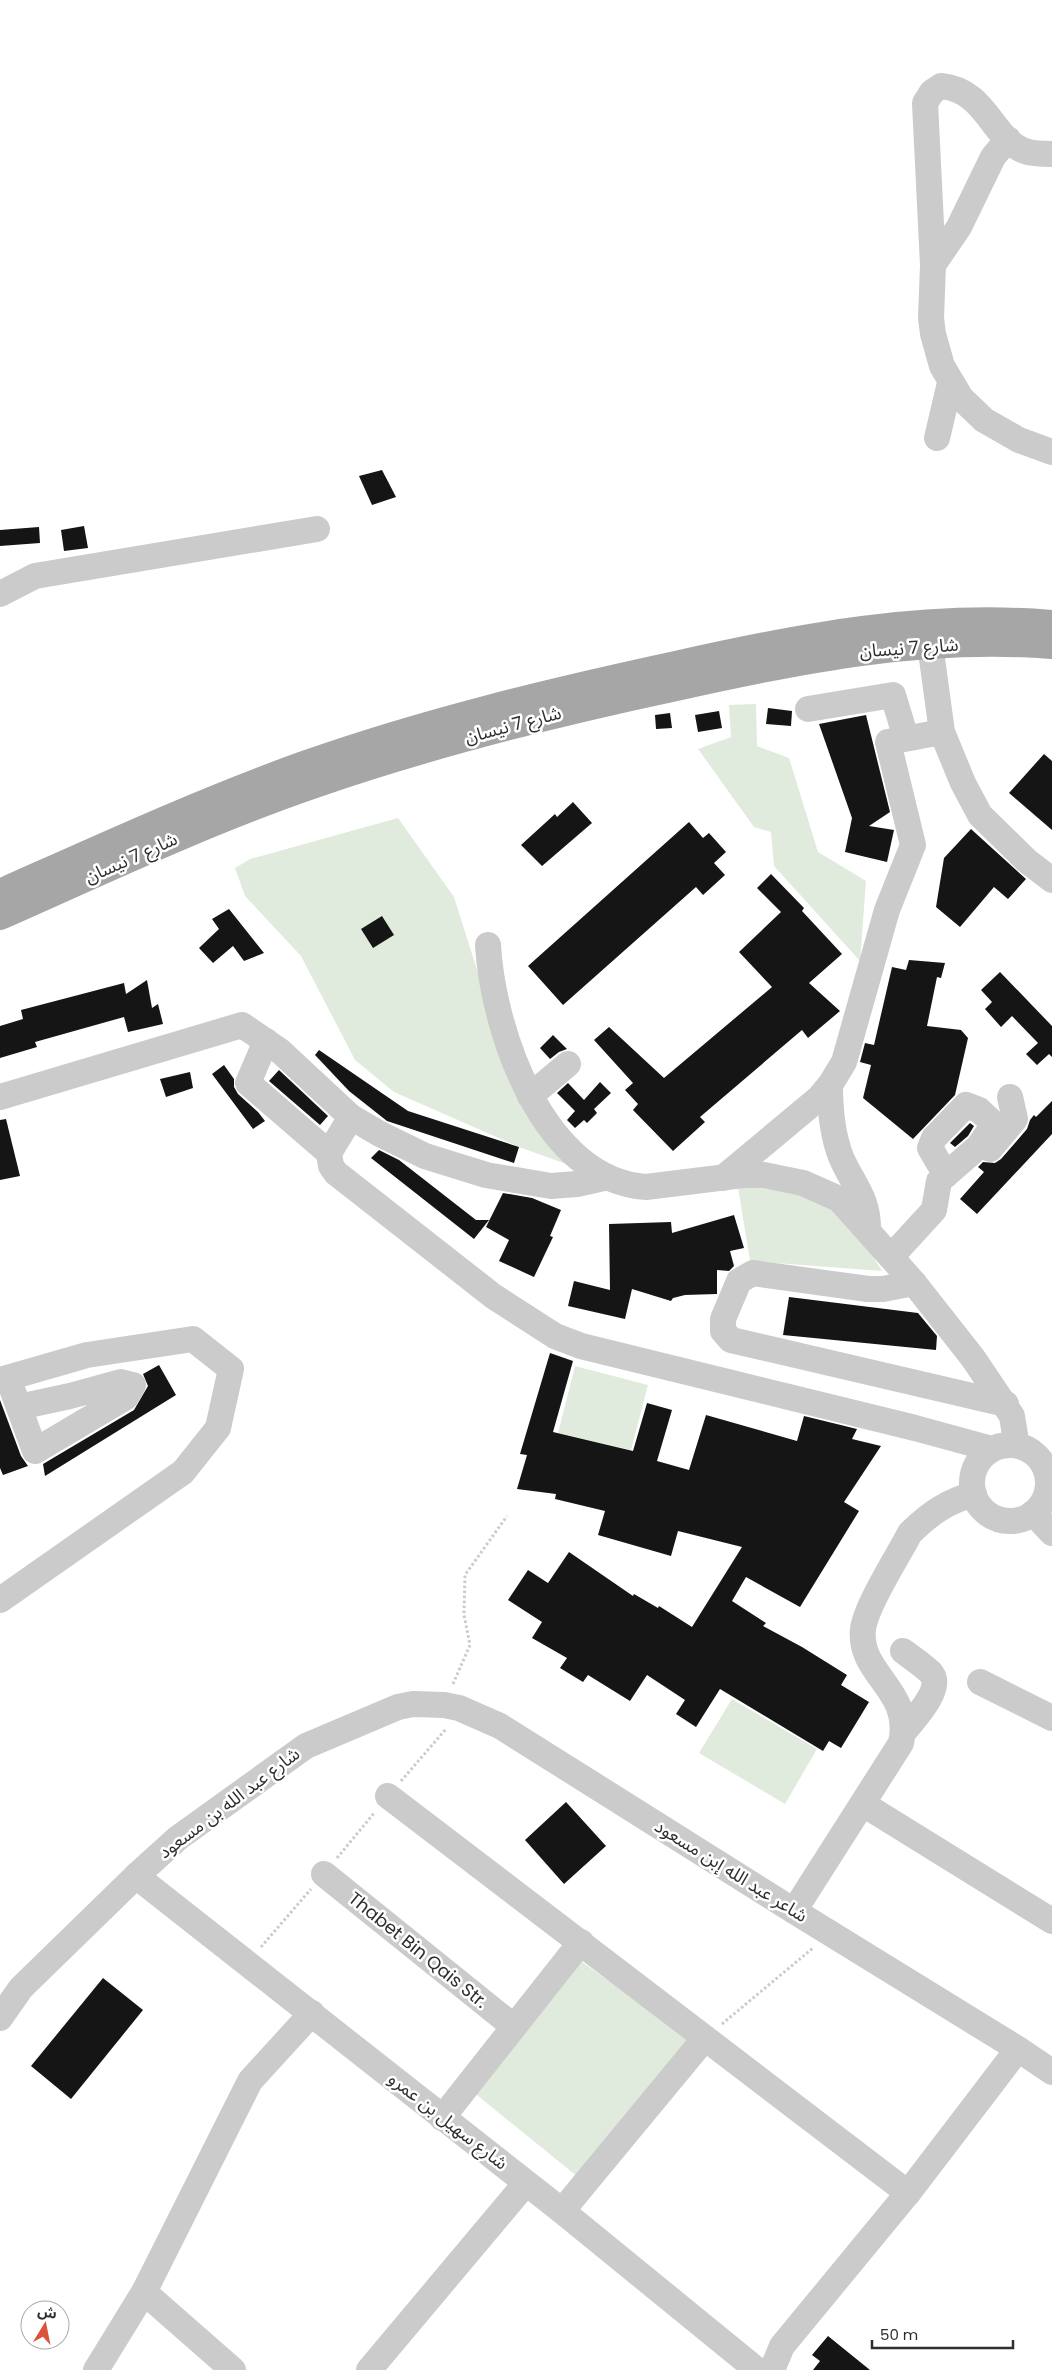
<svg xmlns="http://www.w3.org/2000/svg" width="1052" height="2370" font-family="Poppins,'Noto Sans Arabic',sans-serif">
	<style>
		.green { fill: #e1ebdd }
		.building { fill: #151515 }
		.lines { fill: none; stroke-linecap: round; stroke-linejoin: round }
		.path { stroke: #cbcbcb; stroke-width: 3; stroke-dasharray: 2.5 2.5; stroke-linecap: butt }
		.minor { stroke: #cbcbcb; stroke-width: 26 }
		.major { stroke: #a6a6a6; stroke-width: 28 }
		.labels { text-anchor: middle; stroke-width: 5; stroke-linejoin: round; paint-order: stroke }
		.street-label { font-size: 18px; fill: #2e2e2e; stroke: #fff }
	</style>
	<rect width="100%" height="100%" fill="#fff"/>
	<g class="green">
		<path d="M756 704 757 746 789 758 818 852 866 881 860 961 774 866 771 832 754 827 698 749 731 737 729 705Z"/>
		<path d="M398 818 454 897 515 1090 569 1165 519 1147 394 1092 355 1060 301 956 245 896 235 868 250 859Z"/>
		<path d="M768 1183 815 1196 851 1221 882 1271 750 1261 738 1187Z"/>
		<path d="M575 1366 648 1385 631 1450 558 1433Z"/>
		<path d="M732 1699 817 1749 785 1804 699 1753Z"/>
		<path d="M572 1955 699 2044 589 2186 467 2087Z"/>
	</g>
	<g class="building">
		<path d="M382 470 396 497 372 505 359 476Z"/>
		<path d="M84 526 88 548 64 551 61 530Z"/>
		<path d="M39 527 40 543 0 546V530Z"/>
		<path d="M768 708 792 711 791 726 766 724Z"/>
		<path d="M719 711 722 728 698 732 695 715Z"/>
		<path d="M670 713 672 728 656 729 655 715Z"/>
		<path d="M866 715 890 812 869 826 894 830 887 862 845 852 852 818 819 724Z"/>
		<path d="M1044 754 1052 761V830L1009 793Z"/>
		<path d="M573 802 592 823 542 866 521 845 555 814 557 817Z"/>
		<path d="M689 822 703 838 709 833 726 852 714 863 725 875 703 895 696 887 563 1005 528 966Z"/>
		<path d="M971 829 1026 879 1008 899 994 887 960 927 936 907 944 858Z"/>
		<path d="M771 874 804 908 802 911 842 954 809 983 840 1011 808 1038 802 1030 700 1117 705 1122 673 1151 633 1110 638 1104 625 1090 633 1083 594 1040 609 1027 664 1078 772 987 739 952 781 912 757 888Z"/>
		<path d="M229 909 264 953 244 961 233 946 213 963 199 948 219 929 212 919Z"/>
		<path d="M382 916 394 935 373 948 361 929Z"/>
		<path d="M909 960 945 963 941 978 937 977 927 1026 961 1030 968 1038 955 1095 913 1139 863 1098 871 1065 860 1062 865 1043 874 1045 892 967 906 970Z"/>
		<path d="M1000 972 1052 1026V1057L1049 1054 1037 1065 1026 1054 1038 1043 1012 1016 1001 1027 985 1009 992 1002 981 990Z"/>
		<path d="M147 980 152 1008 158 1004 163 1024 128 1032 124 1017 35 1042 37 1047 0 1058V1026L23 1019 21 1010 124 983 126 994Z"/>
		<path d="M553 1035 567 1049 559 1052 550 1059 540 1048Z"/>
		<path d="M319 1050 408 1111 519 1147 514 1163 387 1121 349 1091 315 1055Z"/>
		<path d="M224 1065 234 1079V1087L238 1094 258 1112 265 1121 253 1129 212 1074Z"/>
		<path d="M279 1070 328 1116 320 1125 269 1081Z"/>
		<path d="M190 1072 193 1088 166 1097 160 1079Z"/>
		<path d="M600 1082 611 1093 594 1109 597 1113 587 1123 584 1120 575 1128 567 1120 575 1111 557 1093 568 1083 584 1100Z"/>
		<path d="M1052 1101V1134L977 1214 960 1199 984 1172 978 1167 983 1162 995 1163 1001 1159 1027 1129 1030 1120 1034 1115 1036 1117Z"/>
		<path d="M6 1119 20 1176 0 1180V1120Z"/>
		<path d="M970 1123 974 1126 968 1136 955 1147 950 1143Z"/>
		<path d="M379 1150 399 1160 476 1220H489L474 1239 371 1158Z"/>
		<path d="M503 1193 532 1198 561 1210 550 1236 553 1237 534 1277 499 1261 509 1240 486 1227Z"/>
		<path d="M734 1215 744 1248 730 1251 734 1266 729 1271 717 1270V1294L685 1295 673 1298 671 1301 632 1289 625 1319 568 1306 574 1281 610 1290 609 1224 671 1222 672 1233Z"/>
		<path d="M789 1297 918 1313 937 1336 936 1350 783 1335Z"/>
		<path d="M550 1353 573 1361 553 1432 633 1451 647 1403 672 1410 657 1461 689 1470 706 1415 797 1441 804 1416 857 1429 852 1439 881 1446 844 1502 859 1511 800 1607 746 1577 732 1601 766 1623 763 1626 802 1647 847 1675 841 1685 869 1702 841 1748 829 1741 823 1751 720 1689 696 1727 676 1714 685 1700 647 1675 630 1701 588 1675 583 1682 560 1668 567 1658 532 1638 542 1622 508 1600 528 1570 548 1583 569 1552 633 1596 634 1594 658 1608 659 1606 692 1627 742 1547 678 1531 671 1556 598 1535 605 1511 555 1499 556 1494 517 1489 527 1455 520 1454Z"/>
		<path d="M159 1365 176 1395 45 1476 43 1464 134 1410 148 1386 143 1374Z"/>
		<path d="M0 1400 21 1456 28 1466 3 1475 0 1468Z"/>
		<path d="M566 1802 606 1846 564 1884 525 1840Z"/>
		<path d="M103 1978 143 2010 71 2099 31 2066Z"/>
		<path d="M828 2336 870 2370H813L820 2361 812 2355Z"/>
	</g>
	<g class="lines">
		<g class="path">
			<path d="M453 1684 470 1645 464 1615 465 1575 507 1516"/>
			<path d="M401 1781 446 1729"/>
			<path d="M337 1858 375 1812"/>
			<path d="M261 1947 311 1889"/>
			<path d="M722 2024 813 1948"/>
		</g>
		<g class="minor">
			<path d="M1052 154C1043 154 1033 154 1025 151 992 140 987 90 941 86L932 92 925 103 933 265 931 318 933 334 942 366 961 398 984 420 1019 440 1052 452"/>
			<path d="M933 265 959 227 993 157 1008 139"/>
			<path d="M937 438 950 383"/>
			<path d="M0 594 35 576 317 529"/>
			<path d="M930 644 942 732 963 783 980 815 1027 861 1052 880"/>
			<path d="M808 709 893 695 906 738"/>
			<path d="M488 945C493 1032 544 1180 646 1187L743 1175H764L803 1183 839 1199 914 1283 973 1358 1012 1416 1015 1435 1013 1445"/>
			<path d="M266 1041 248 1083 329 1153"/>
			<path d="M830 1085C830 1109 832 1134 841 1157 853 1185 869 1198 868 1231"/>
			<path d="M530 1096 568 1064"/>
			<path d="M0 1097 242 1025 280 1051 351 1117 380 1134 425 1156 486 1175 551 1186 577 1184 604 1178"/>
			<path d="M351 1117 329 1153 331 1166 336 1173 493 1296 555 1336 581 1346 915 1428 992 1449"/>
			<path d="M990 1149 1015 1119 1010 1097"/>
			<path d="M723 1178 819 1098 830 1085 844 1062 887 910 913 845 888 742 942 732"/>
			<path d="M891 1257 934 1210 939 1181 979 1146 994 1124 979 1110 966 1105 934 1138 930 1148 946 1175"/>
			<path d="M914 1283 883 1289H868L753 1273 739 1281 723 1319V1331L731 1340 1006 1404"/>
			<path d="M8 1378 35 1451 126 1397 133 1385 121 1382 70 1396 19 1407"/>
			<path d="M0 1380 87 1355 193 1339 231 1369 218 1428 183 1472 0 1600"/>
			<circle cx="1010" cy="1483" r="38"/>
			<path d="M1033 1513 1052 1533"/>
			<path d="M903 1651C912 1658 923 1665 931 1673 944 1689 913 1720 903 1733"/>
			<path d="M980 1682 1052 1718"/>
			<path d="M388 1796 908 2193"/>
			<path d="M863 1804 1052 1921"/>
			<path d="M324 1874 513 2026"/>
			<path d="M136 1876 562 2211 757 2370"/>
			<path d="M794 1911 901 1743C913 1689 858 1675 863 1629 866 1606 898 1556 910 1533 929 1514 948 1501 974 1494"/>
			<path d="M0 2018 21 1988 136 1876 178 1838 306 1746 398 1707 413 1704 444 1705 459 1708 500 1726 794 1911 1018 2049 1052 2072"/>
			<path d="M442 2118 581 1942"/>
			<path d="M562 2211 705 2038"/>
			<path d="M144 2292 233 2370"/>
			<path d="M96 2370 144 2292 250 2081 312 2013"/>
			<path d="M369 2370 526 2183"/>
			<path d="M772 2370 782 2346 908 2193 1018 2049"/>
		</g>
		<g class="major">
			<path d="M0 893C101 848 201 802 304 765 426 722 551 692 676 665 800 637 925 613 1052 624"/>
			<path d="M0 916C104 870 207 821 315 784 433 743 554 713 676 687 801 659 923 635 1052 645"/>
		</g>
	</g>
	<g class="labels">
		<g class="street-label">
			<text transform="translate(909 648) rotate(-4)" y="6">شارع 7 نيسان</text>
			<text transform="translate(513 725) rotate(-15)" y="6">شارع 7 نيسان</text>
			<text transform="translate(131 858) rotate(-24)" y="6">شارع 7 نيسان</text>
			<text transform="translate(229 1803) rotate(-37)" y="6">شارع عبد الله بن مسعود</text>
			<text transform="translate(731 1871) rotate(32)" y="6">شاعر عبد الله إبن مسعود</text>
			<text transform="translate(418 1950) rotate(39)" y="6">Thabet Bin Qais Str.</text>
			<text transform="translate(448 2121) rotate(38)" y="6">شارع سهيل بن عمرو</text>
		</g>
	</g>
	<g transform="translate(45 2325) rotate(10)"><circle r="24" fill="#ffffff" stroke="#ababab"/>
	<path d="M0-4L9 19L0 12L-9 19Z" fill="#db533b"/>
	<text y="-8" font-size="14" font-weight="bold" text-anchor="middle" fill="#2e2e2e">ش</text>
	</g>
	<path d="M872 2340v8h141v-8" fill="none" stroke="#2e2e2e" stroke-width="2.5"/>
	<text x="880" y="2340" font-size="15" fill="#2e2e2e" stroke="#ffffff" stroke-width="4" paint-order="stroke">50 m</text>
</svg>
